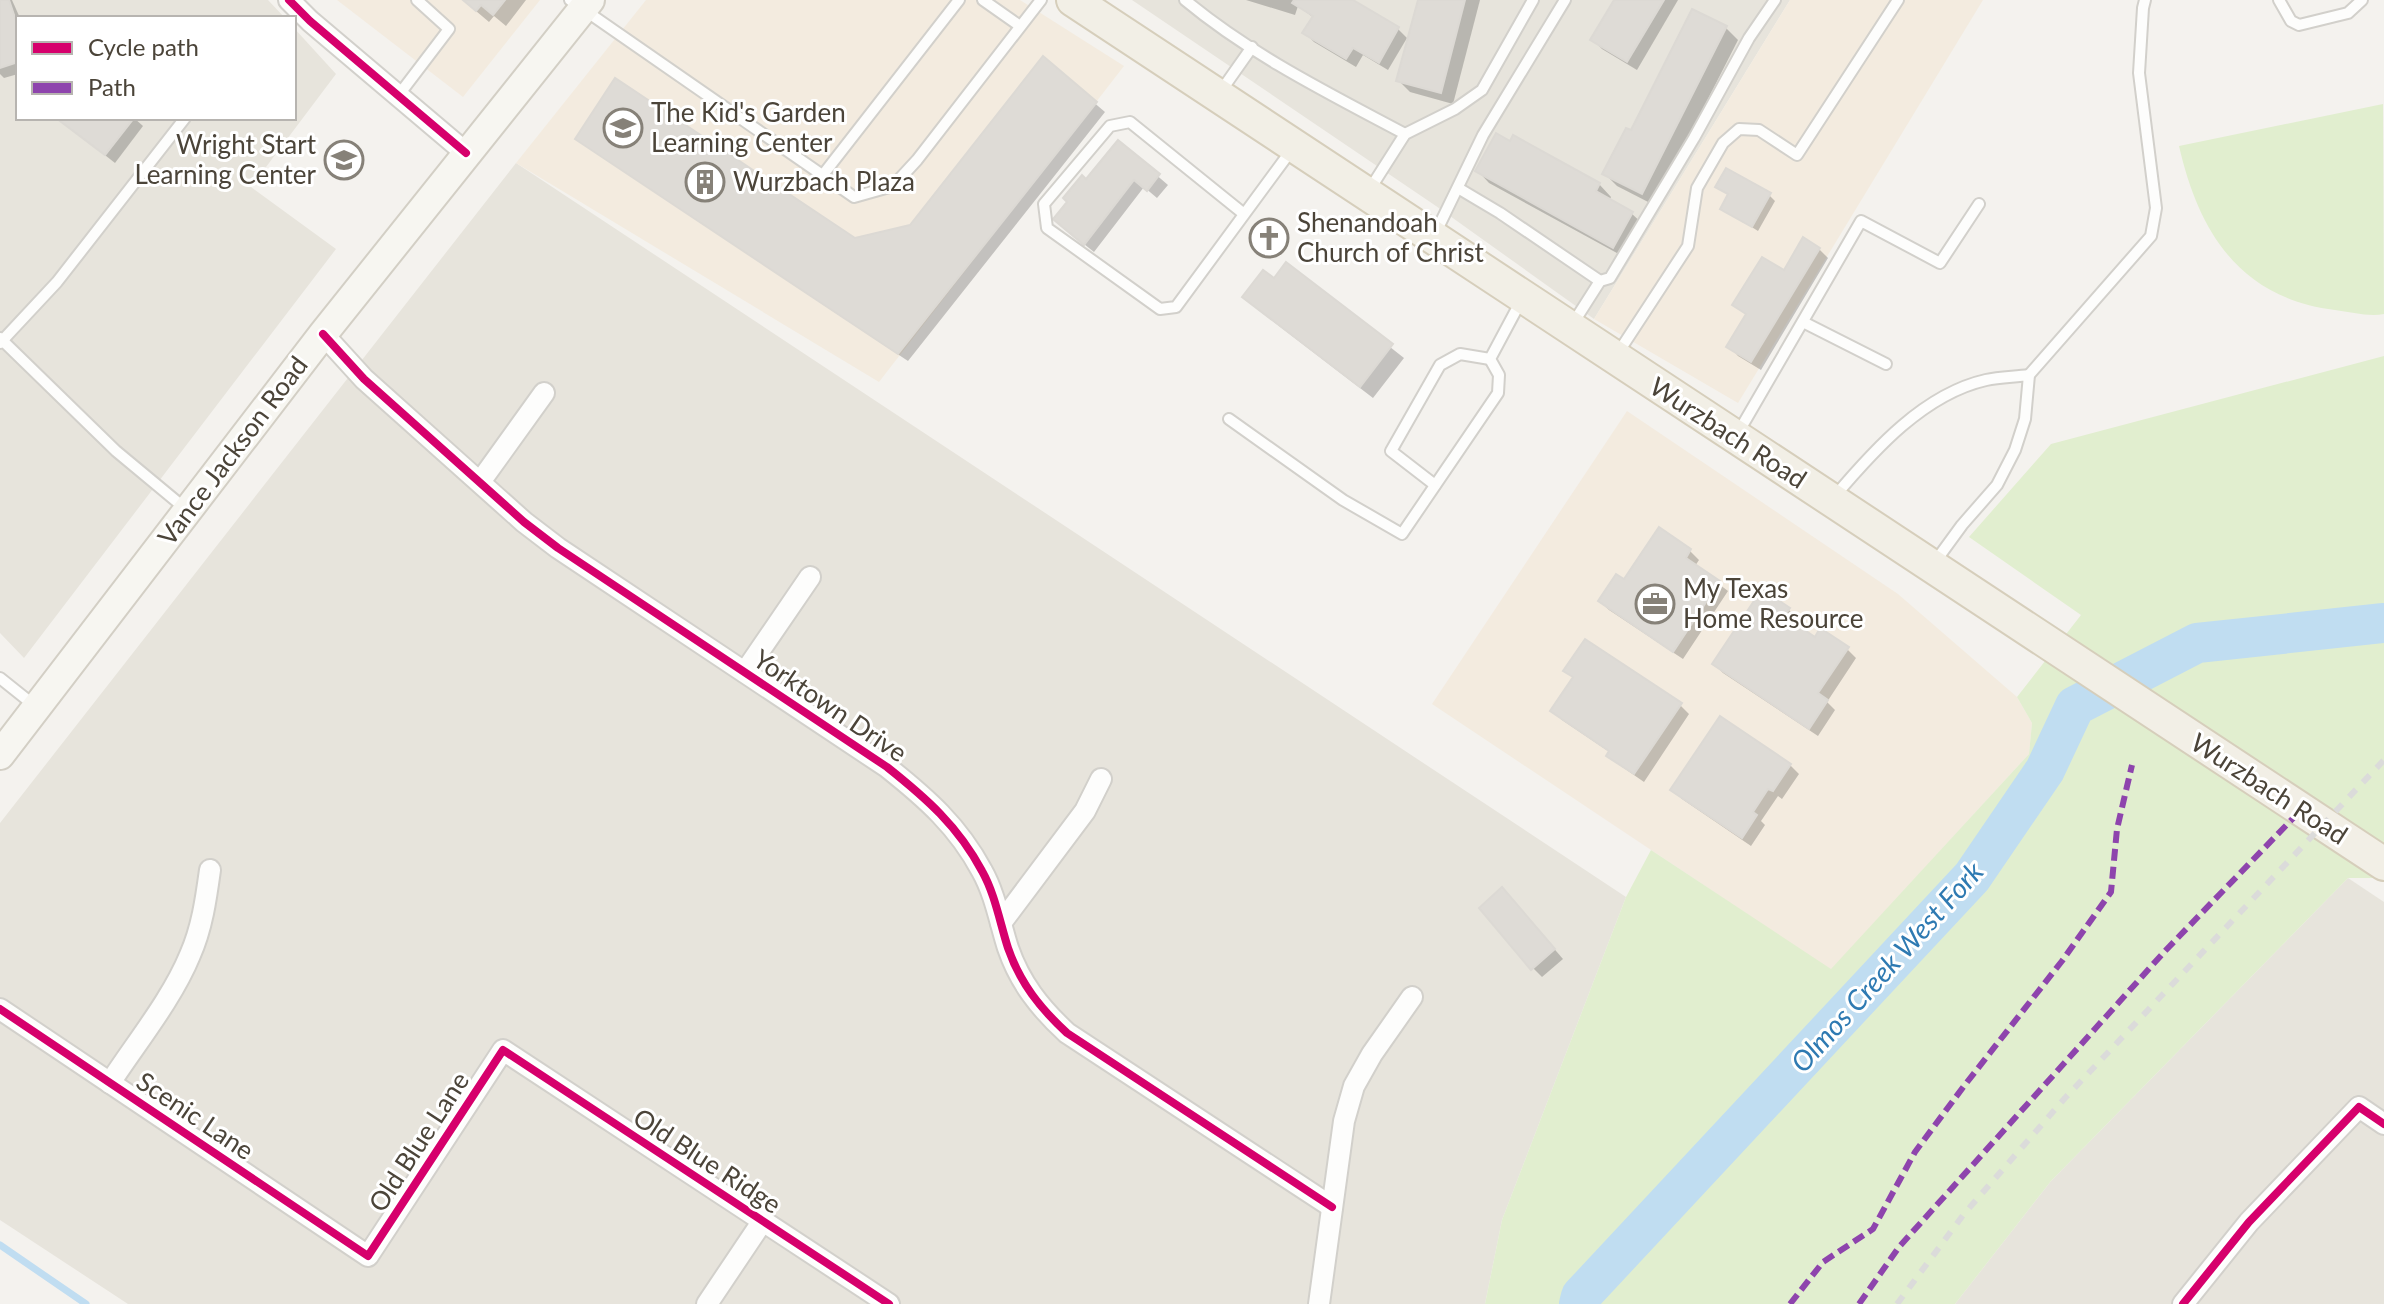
<svg xmlns="http://www.w3.org/2000/svg" width="2384" height="1304" font-family="Lato,sans-serif">
	<style>
		.residential { fill: #e7e4dc }
		.commercial { fill: #f3ebdf }
		.green { fill: #e1eecf }
		.shadow { fill: #0003 }
		.lines { fill: none; stroke-linecap: round; stroke-linejoin: round }
		.stream { stroke: #c0ddf1; stroke-width: 7 }
		.river { stroke: #c0ddf1; stroke-width: 40 }
		.building { fill: #dedbd6; stroke: #dcd9d4; stroke-width: 2 }
		.lane-casing { stroke: #d2d0cb; stroke-width: 14 }
		.street-casing { stroke: #d2d0cb; stroke-width: 24 }
		.secondary-casing { stroke: #d3cfc5; stroke-width: 32 }
		.primary-casing { stroke: #d6cebb; stroke-width: 36 }
		.lane { stroke: #fdfdfc; stroke-width: 10 }
		.street { stroke: #fdfdfc; stroke-width: 20 }
		.secondary { stroke: #f7f6f1; stroke-width: 28 }
		.primary { stroke: #f2efe6; stroke-width: 32 }
		.rail { stroke: #dbdbda; stroke-width: 6; stroke-dasharray: 10 10; stroke-linecap: butt }
		.quiet { stroke: #8e44ad; stroke-width: 6; stroke-dasharray: 12 6; stroke-linecap: butt }
		.cycleway-casing { stroke: #fff; stroke-width: 13 }
		.cycleway { stroke: #d6006c; stroke-width: 8 }
		.labels { text-anchor: middle; stroke-width: 6; stroke-linejoin: round; paint-order: stroke }
		.poi-label { font-size: 26px; fill: #4b4439; stroke: #fff; text-anchor: start }
		.street-label { font-size: 26px; fill: #4b4439; stroke: #fff }
		.water-label { font-size: 28px; font-style: italic; fill: #2e7ab2; stroke: #fff }
	</style>
	<rect width="100%" height="100%" fill="#f4f2ee"/>
	<g class="residential">
		<path d="M0 0H268L285 18H18V118H294V28L336 74 251 187 336 249 24 658 0 633Z"/>
		<path d="M1132 0H1790L1594 319 1436 206Z"/>
		<path d="M516 163 1626 897 1502 1220 1485 1304H128L0 1220V823Z"/>
		<path d="M2348 878 2384 902V1304H1955L2051 1181Z"/>
	</g>
	<g class="commercial">
		<path d="M337 0H540L463 97Z"/>
		<path d="M646 0H1020L1124 66 879 382 516 163Z"/>
		<path d="M1790 0H1983L1738 403 1594 319Z"/>
		<path d="M1627 411 1898 594 2017 697 2032 723 2029 754 1831 970 1432 704Z"/>
	</g>
	<g class="green">
		<path d="M2383 104 2384 314C2369 317 2351 312 2335 310 2240 298 2199 233 2179 146Z"/>
		<path d="M2384 356V878H2348L2051 1181 1955 1304H1485L1502 1220 1626 897 1651 850 1831 969 2029 754 2032 723 2017 697 2081 615 1969 537 2051 444Z"/>
	</g>
	<g class="shadow">
		<path d="M0 0H12L20 18 18 74 4 78 0 74Z"/>
		<path d="M463 0H526L506 26 494 16 489 22Z"/>
		<path d="M1246 0H1349L1398 29 1407 38 1388 70 1363 55 1356 67 1314 42 1305 33 1314 18 1298 6 1295 15Z"/>
		<path d="M1420 0H1480L1453 104 1410 92 1398 80Z"/>
		<path d="M1616 0H1678L1637 70 1602 49 1593 40Z"/>
		<path d="M1726 28 1738 40 1654 205 1617 186 1605 174 1632 132Z"/>
		<path d="M1043 59 1105 112 908 361 587 147 578 138 854 240 911 227Z"/>
		<path d="M58 118H134L143 126 115 163Z"/>
		<path d="M1118 142 1168 185 1157 198 1144 187 1094 252 1064 228 1069 202Z"/>
		<path d="M1477 170 1599 184 1611 197 1609 201 1631 213 1644 225 1626 258 1489 183Z"/>
		<path d="M1718 187 1769 195 1775 201 1758 231 1723 209 1730 196Z"/>
		<path d="M1819 249 1828 258 1761 370 1738 356 1729 346 1747 316 1735 305Z"/>
		<path d="M1286 265 1404 358 1373 398 1257 309 1245 297 1274 280Z"/>
		<path d="M1660 530 1690 551 1699 560 1695 566 1728 591 1683 659 1609 610 1600 601 1625 582Z"/>
		<path d="M1788 609 1797 618 1793 625 1815 639 1847 649 1856 658 1827 702 1835 710 1818 736 1723 673 1714 664Z"/>
		<path d="M1566 671 1680 705 1689 714 1644 782 1618 764 1609 755 1611 753 1562 720 1553 711 1574 679Z"/>
		<path d="M1790 765 1799 774 1782 799 1778 796 1761 821 1765 825 1751 846 1682 799 1673 790Z"/>
		<path d="M1511 899 1563 959 1542 977 1533 968Z"/>
	</g>
	<g class="lines">
		<path class="stream" d="M0 1245 86 1304"/>
		<path class="river" d="M1579 1304 1581 1296 1972 877 2045 770 2075 706 2197 643 2384 623"/>
	</g>
	<g class="building">
		<path d="M0 0H9L18 27V62L0 68Z"/>
		<path d="M463 0H505L493 15 481 5 476 11Z"/>
		<path d="M1294 0H1353L1399 27 1379 63 1353 48 1346 59 1302 33 1313 16 1292 3Z"/>
		<path d="M1418 0H1465L1441 93 1396 81Z"/>
		<path d="M1614 0H1664L1627 62 1590 40Z"/>
		<path d="M1692 9 1727 26 1642 194 1602 174 1626 128 1631 130Z"/>
		<path d="M1043 56 1097 102 898 354 575 139 615 78 855 238 910 225Z"/>
		<path d="M56 118H134L105 155Z"/>
		<path d="M1496 133 1510 141 1513 135 1600 183 1596 191 1633 212 1613 248 1475 171Z"/>
		<path d="M1118 140 1160 174 1147 191 1134 180 1084 245 1053 219 1067 202 1063 198 1082 175 1086 179Z"/>
		<path d="M1726 168 1771 193 1752 227 1720 209 1728 194 1715 187Z"/>
		<path d="M1803 237 1820 248 1751 362 1726 347 1746 314 1732 305 1762 257 1784 270Z"/>
		<path d="M1286 262 1393 344 1360 387 1242 297 1263 270 1274 278Z"/>
		<path d="M1659 527 1691 549 1686 558 1720 581 1673 652 1598 601 1616 574 1624 579Z"/>
		<path d="M1762 589 1790 608 1784 616 1815 637 1820 628 1849 647 1818 693 1828 700 1809 729 1712 664Z"/>
		<path d="M1585 639 1682 703 1634 774 1606 756 1609 751 1550 711 1573 677 1563 671Z"/>
		<path d="M1720 716 1791 764 1773 791 1768 789 1753 812 1757 815 1742 838 1670 790Z"/>
		<path d="M1502 887 1555 949 1531 970 1479 908Z"/>
	</g>
	<g class="lines">
		<defs>
			<g id="lane">
				<path d="M570 0 854 197 893 186 917 160 1041 0"/>
				<path d="M983 0 1020 26"/>
				<path d="M1185 0C1251 55 1330 94 1405 134"/>
				<path d="M2279 0 2291 21 2299 25 2348 13 2362 0"/>
				<path d="M1221 91 1252 47"/>
				<path d="M398 96 449 29 417 0"/>
				<path d="M822 176 959 0"/>
				<path d="M1458 188 1500 213 1600 281"/>
				<path d="M1370 189 1405 134 1455 109 1482 90 1533 0"/>
				<path d="M1244 214 1130 122 1110 126 1044 204 1047 228 1160 309 1176 307 1293 148"/>
				<path d="M1436 232 1483 135 1565 0"/>
				<path d="M1803 322 1886 364"/>
				<path d="M1572 325 1600 281 1610 278 1694 138 1749 38 1775 0"/>
				<path d="M0 338 116 451 187 510"/>
				<path d="M0 343 57 282 185 118"/>
				<path d="M1618 353 1688 246 1697 188 1723 143 1739 129 1759 130 1797 155 1898 0"/>
				<path d="M2029 375 2151 236 2156 208 2139 73 2143 8 2145 0"/>
				<path d="M1229 419 1343 500 1402 534 1498 393 1499 375 1490 359 1522 299"/>
				<path d="M1738 433 1861 221 1940 263 1979 204"/>
				<path d="M1435 485 1391 451 1440 365 1460 354 1490 359"/>
				<path d="M1835 496C1874 450 1924 394 1986 380 2000 377 2015 377 2029 375L2025 419 2015 450 1997 485 1962 525 1935 562"/>
				<path d="M0 678 35 706"/>
			</g>
			<g id="street">
				<path d="M289 0 310 21 466 153"/>
				<path d="M323 334 364 379 524 522 558 548 887 767C926 798 958 826 982 871 995 894 1000 923 1008 948 1020 983 1040 1008 1067 1033L1332 1207"/>
				<path d="M480 482 544 393"/>
				<path d="M745 672 810 577"/>
				<path d="M1001 923 1085 811 1101 779"/>
				<path d="M0 1009 368 1256 503 1050 889 1304"/>
				<path d="M110 1083C136 1043 172 999 190 955 202 928 206 899 210 870"/>
				<path d="M707 1304 762 1222"/>
				<path d="M1319 1304 1344 1121 1354 1086 1372 1054 1412 997"/>
				<path d="M2183 1304 2249 1222 2359 1107 2384 1124"/>
			</g>
			<path id="secondary" d="M0 755 323 334 590 0"/>
			<path id="primary" d="M1073 0 2384 864"/>
		</defs>
		<use href="#lane" class="lane-casing"/>
		<use href="#street" class="street-casing"/>
		<use href="#secondary" class="secondary-casing"/>
		<use href="#primary" class="primary-casing"/>
		<use href="#lane" class="lane"/>
		<use href="#street" class="street"/>
		<use href="#secondary" class="secondary"/>
		<use href="#primary" class="primary"/>
		<path class="rail" d="M1897 1304 1964 1214 2065 1098 2384 760"/>
		<g class="quiet">
			<path d="M1790 1304 1823 1262 1873 1229 1915 1152 1964 1086 2062 961 2111 892 2117 829 2132 765"/>
			<path d="M1859 1304 1899 1247 2165 951 2301 810"/>
		</g>
		<defs>
			<g id="cycleway">
				<path d="M289 0 310 21 466 153"/>
				<path d="M323 334 364 379 524 522 558 548 887 767C926 798 958 826 982 871 995 894 1000 923 1008 948 1020 983 1040 1008 1067 1033L1332 1207"/>
				<path d="M0 1009 368 1256 503 1050 889 1304"/>
				<path d="M2183 1304 2249 1222 2359 1107 2384 1124"/>
			</g>
		</defs>
		<use href="#cycleway" class="cycleway-casing"/>
		<use href="#cycleway" class="cycleway"/>
	</g>
	<defs>
		<symbol id="school-ring" viewBox="-11 -11 22 22"><circle r="9.5" fill="#fff" stroke="#868178" stroke-width="1.5"/><path d="M0-5L7-2L0 1L-7-2ZM-4 1L0 2.5L4 1V4Q0 6-4 4Z" fill="#868178"/></symbol>
		<symbol id="building-ring" viewBox="-11 -11 22 22"><circle r="9.5" fill="#fff" stroke="#868178" stroke-width="1.5"/><path d="M-4-6H4V6H1V3H-1V6H-4ZM-2.5-4.3h1.7v1.8h-1.7ZM.8-4.3h1.7v1.8H.8ZM-2.5-1h1.7V.8h-1.7ZM.8-1h1.7V.8H.8Z" fill="#868178"/></symbol>
		<symbol id="church-ring" viewBox="-11 -11 22 22"><circle r="9.5" fill="#fff" stroke="#868178" stroke-width="1.5"/><path d="M-1.2-6h2.4v3.5h3.3v2.4h-3.3V6h-2.4V-.1h-3.3v-2.4h3.3Z" fill="#868178"/></symbol>
		<symbol id="office-ring" viewBox="-11 -11 22 22"><circle r="9.5" fill="#fff" stroke="#868178" stroke-width="1.5"/><path d="M-6-3h4V-5.5h4V-3h4V5H-6ZM-1-4.5V-3h2v-1.5ZM-6 0V1H6V0Z" fill="#868178"/></symbol>
	</defs>
	<g fill-rule="evenodd">
		<use href="#school-ring" x="601" y="106" width="44" height="44"/>
		<use href="#school-ring" x="322" y="138" width="44" height="44"/>
		<use href="#building-ring" x="683" y="160" width="44" height="44"/>
		<use href="#church-ring" x="1247" y="216" width="44" height="44"/>
		<use href="#office-ring" x="1633" y="582" width="44" height="44"/>
	</g>
	<g class="labels">
		<g class="poi-label">
			<text x="651" y="122">The Kid's Garden<tspan x="651" dy="30">Learning Center</tspan></text>
			<text x="316" y="154" text-anchor="end">Wright Start<tspan x="316" dy="30">Learning Center</tspan></text>
			<text x="733" y="191">Wurzbach Plaza</text>
			<text x="1297" y="232">Shenandoah<tspan x="1297" dy="30">Church of Christ</tspan></text>
			<text x="1683" y="598">My Texas<tspan x="1683" dy="30">Home Resource</tspan></text>
		</g>
		<g class="street-label">
			<text transform="translate(1728 433) rotate(33)" y="9">Wurzbach Road</text>
			<text transform="translate(233 451) rotate(-53)" y="9">Vance Jackson Road</text>
			<text transform="translate(830 706) rotate(34)" y="9">Yorktown Drive</text>
			<text transform="translate(2269 789) rotate(33)" y="9">Wurzbach Road</text>
			<text transform="translate(195 1116) rotate(34)" y="9">Scenic Lane</text>
			<text transform="translate(419 1142) rotate(-57)" y="9">Old Blue Lane</text>
			<text transform="translate(707 1161) rotate(33)" y="9">Old Blue Ridge</text>
		</g>
		<g class="water-label">
			<text transform="translate(1887 967) rotate(-48)" y="10">Olmos Creek West Fork</text>
		</g>
	</g>
	<rect x="16" y="16" width="280" height="104" fill="#ffffff" stroke="#b7b4b0" stroke-width="2"/>
	<rect x="32" y="42" width="40" height="12" fill="#d6006c" stroke="#b7b4b0" stroke-width="2"/>
	<text x="88" y="56" font-size="24" fill="#4b4439">Cycle path</text>
	<rect x="32" y="82" width="40" height="12" fill="#8e44ad" stroke="#b7b4b0" stroke-width="2"/>
	<text x="88" y="96" font-size="24" fill="#4b4439">Path</text>
</svg>
